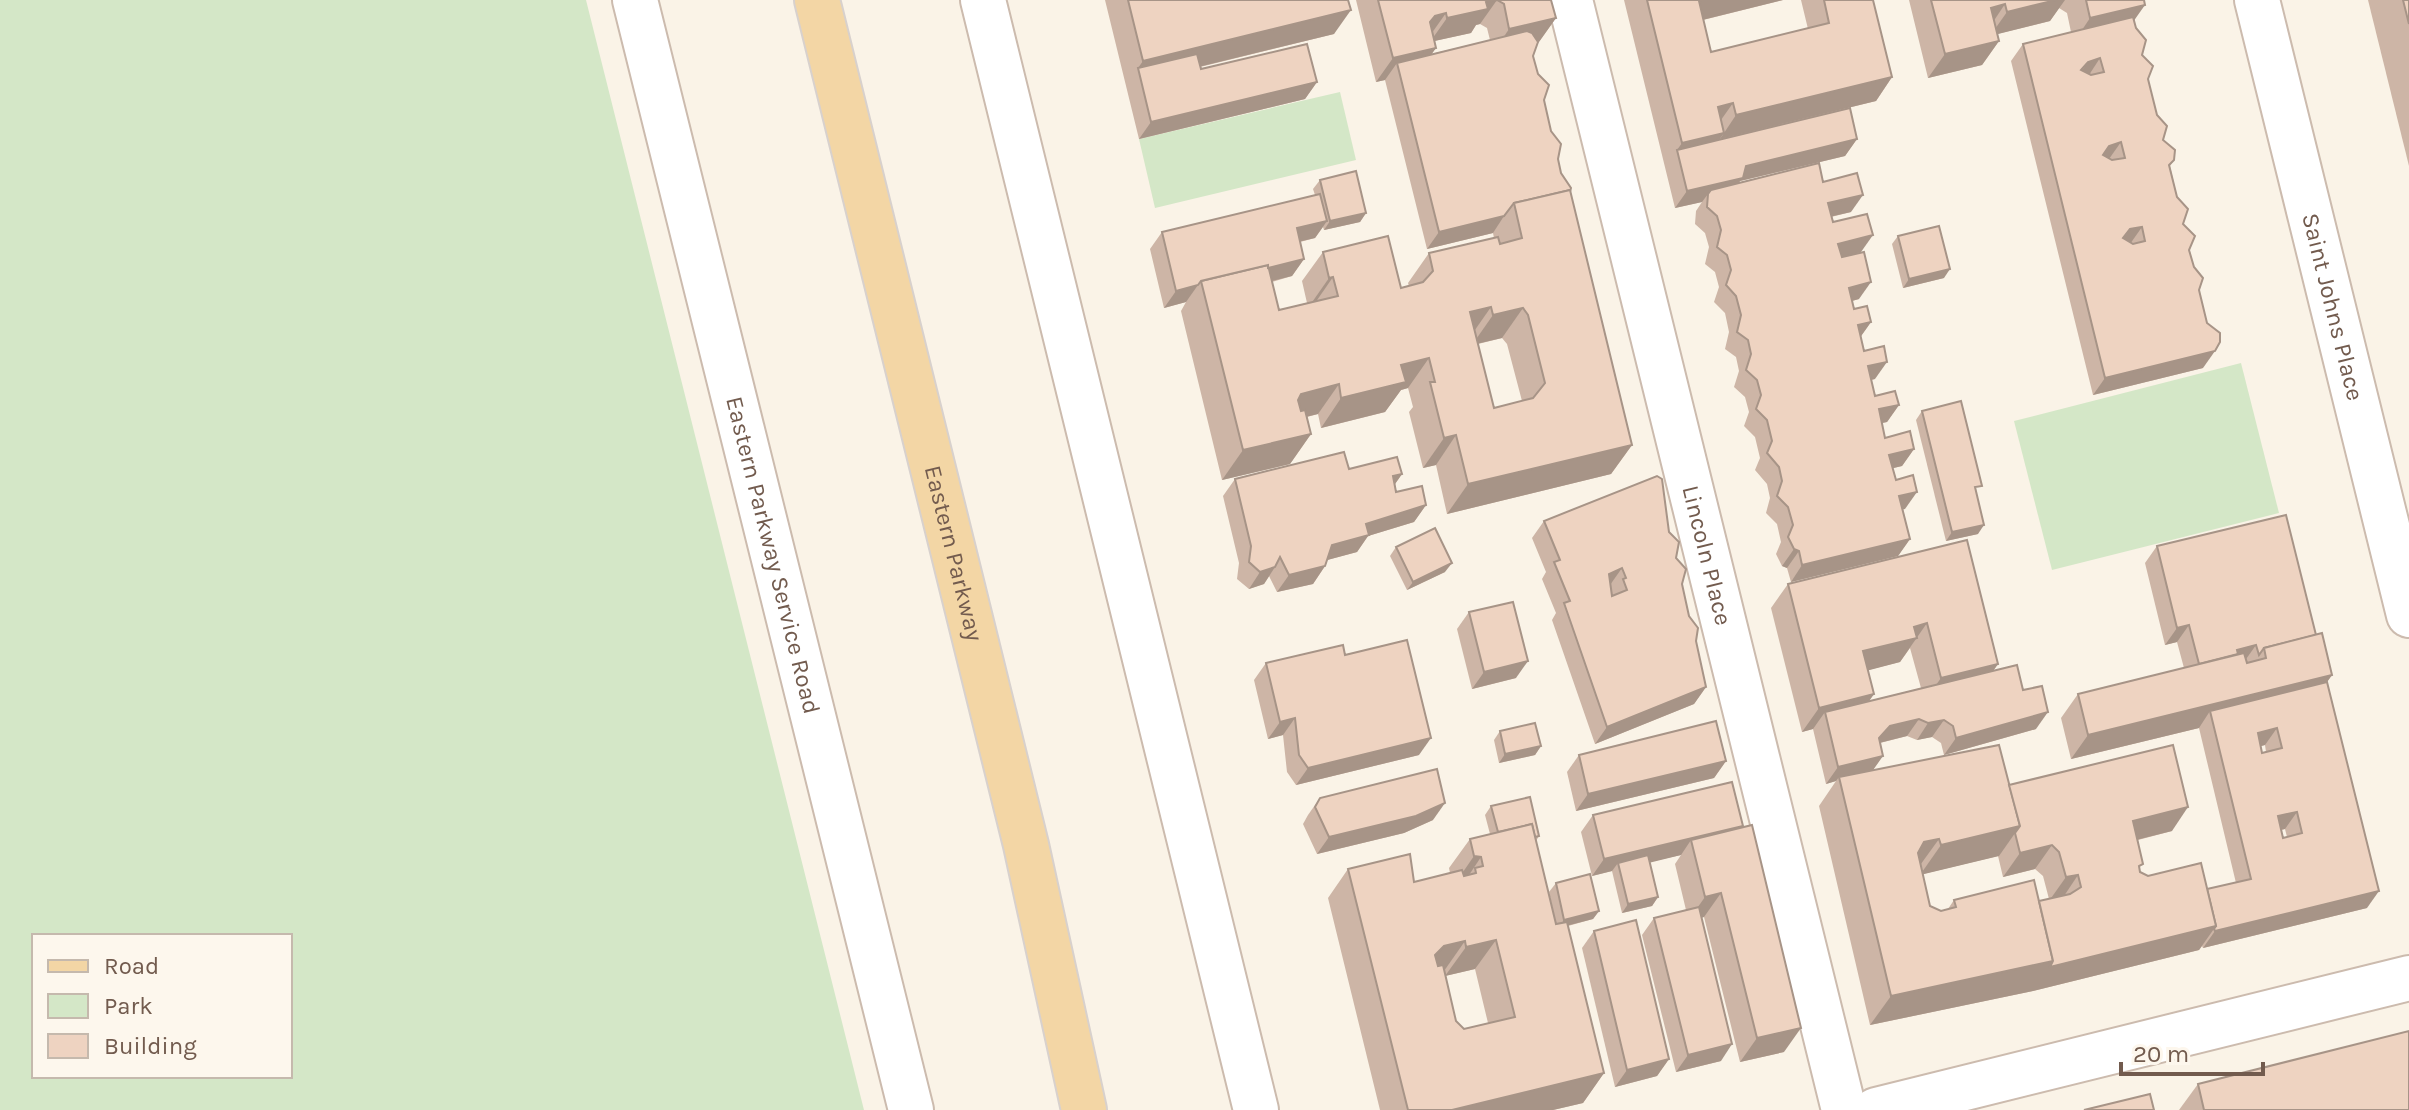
<svg xmlns="http://www.w3.org/2000/svg" width="2409" height="1110" font-family="Karla,sans-serif">
	<style>
		.green { fill: #d4e7c7; fill-rule: evenodd }
		.lines { fill: none; stroke-linecap: round; stroke-linejoin: round }
		.minor-casing { stroke: #ccbbae; stroke-width: 48 }
		.major-casing { stroke: #d8d1cd; stroke-width: 48 }
		.minor { stroke: #fff; stroke-width: 44 }
		.major { stroke: #f3d6a5; stroke-width: 44 }
		.wall { fill: #cdb5a6; fill-rule: evenodd }
		.shaded-wall { fill: #a79487 }
		.building { fill: #eed3c1; stroke: #a79487; stroke-width: 2; fill-rule: evenodd }
		.labels { text-anchor: middle; stroke-width: 6; stroke-linejoin: round; paint-order: stroke }
		.street-label { font-size: 24px; fill: #725b4e; stroke: #fdf7ed }
	</style>
	<rect width="100%" height="100%" fill="#faf3e7"/>
	<g class="green">
		<path d="M0 0H586L864 1110H0ZM34 936H290V1076H34Z"/>
		<path d="M1340 92 1356 160 1155 208 1139 139Z"/>
		<path d="M2241 363 2279 513 2052 570 2014 421Z"/>
	</g>
	<g class="lines">
		<defs>
			<g id="minor">
				<path id="s1" d="M635 0 911 1110"/>
				<path d="M983 0 1256 1110"/>
				<path id="s2" d="M1570 0 1844 1110"/>
				<path id="s3" d="M2257 0 2409 615"/>
				<path d="M1876 1110 2409 978"/>
			</g>
			<g id="major">
				<path id="s4" d="M817 0 1026 845 1084 1110"/>
			</g>
		</defs>
		<use href="#minor" class="minor-casing"/>
		<use href="#major" class="major-casing"/>
		<use href="#minor" class="minor"/>
		<use href="#major" class="major"/>
	</g>
	<g class="wall">
		<path d="M1105 0H1348L1334 34 1200 67 1201 69 1317 82 1305 99 1139 139Z"/>
		<path d="M1356 0H1551L1556 18 1538 43 1533 56 1561 173 1570 192 1632 445 1611 474 1447 514 1436 465 1423 468 1409 412 1413 407 1408 388 1401 390 1385 412 1321 428 1318 414 1307 417 1311 434 1290 464 1222 480 1181 311 1186 302 1164 308 1150 249 1162 232 1315 195 1313 189 1320 180 1366 213 1360 222 1324 230 1323 227 1315 238 1300 242 1304 259 1292 276 1272 282 1279 310 1307 303 1302 281 1323 252 1401 288 1409 286 1408 283 1429 253 1494 238 1493 233 1427 249 1385 80 1376 82ZM1480 24 1487 28 1490 40 1431 54 1436 48 1434 41 1471 33 1476 25ZM1502 338 1507 344 1522 401 1494 408 1478 344Z"/>
		<path d="M1624 0H1783L1703 20 1711 52 1808 29 1801 0H1873L1892 77 1876 101 1719 140 1857 139 1845 156 1740 181 1739 183 1823 182 1851 212 1831 217 1833 222 1861 252 1859 299 1852 301 1854 309 1871 322 1861 336 1864 351 1875 379 1871 380 1875 396 1899 405 1887 422 1882 423 1885 438 1914 449 1902 466 1893 468 1905 509H1903L1910 539 1898 556 1791 582 1787 568 1782 566 1776 554 1781 542 1777 524 1766 513 1770 498 1767 484 1755 470 1760 458 1755 437 1744 426 1749 412 1745 397 1734 387 1739 371 1736 357 1725 349 1729 332 1725 313 1714 302 1719 287 1715 272 1705 264 1709 247 1705 233 1695 224 1696 211 1702 202 1675 208Z"/>
		<path d="M1909 0H2144L2134 21 2163 140 2174 160 2170 166 2199 290 2203 368 2093 395 2011 61 2023 44 2071 32 2067 13 2059 8 2050 21 1997 34 1999 41 1982 65 1928 78Z"/>
		<path d="M2368 0H2409V166Z"/>
		<path d="M1898 236 1944 278 1903 288 1892 244Z"/>
		<path d="M1922 411 1977 493 1978 534 1946 541 1916 420Z"/>
		<path d="M1349 469 1402 474 1395 484 1396 492 1426 505 1414 522 1368 536 1357 552 1327 560 1325 566 1313 584 1277 592 1269 576 1264 584 1249 589 1237 579 1239 563 1223 496 1235 479Z"/>
		<path d="M1544 521 1669 532 1689 616 1696 641 1706 687 1694 704 1595 744 1552 620 1556 613 1542 579 1546 572 1532 538Z"/>
		<path d="M1967 540 1998 664 1993 671 2023 690 2036 729 1944 755 1941 743 1932 737 1917 740 1907 736 1880 743 1873 770 2009 785 2172 831 2138 840 2140 872 2148 876 2207 889 2236 883 2199 728 2071 759 2061 718 2078 694 2184 668 2177 642 2165 645 2145 563 2157 546 2316 635 2332 675 2327 682 2367 908 2203 948 2202 946 2199 950 2033 991 1870 1025 1819 806 1836 781 1826 784 1813 729 1802 732 1771 608 1788 584ZM1910 648 1921 688 1869 701 1874 694 1868 670 1900 662ZM2265 745 2266 752 2262 753 2261 746ZM2285 829 2287 837 2283 838 2281 830ZM1998 856 2003 877 2035 869 2043 876 2049 899 2039 901 1954 900 1948 909 1941 911 1930 906 1923 874Z"/>
		<path d="M1396 547 1445 572 1407 590 1390 556Z"/>
		<path d="M1469 612 1516 678 1472 689 1457 629Z"/>
		<path d="M1345 655 1419 755 1296 785 1287 772 1283 735 1268 739 1254 680 1266 663Z"/>
		<path d="M1500 731 1541 746 1535 755 1499 763 1494 740Z"/>
		<path d="M1579 755 1726 761 1714 778 1576 811 1567 772Z"/>
		<path d="M1320 798 1433 820 1404 833 1317 854 1303 824 1308 815Z"/>
		<path d="M1491 806 1539 836 1536 841 1556 924 1549 892 1556 883 1599 911 1593 919 1568 926 1604 1073 1583 1103 1553 1110H1380L1328 898 1348 869 1414 882 1450 873 1449 868 1470 839 1490 834 1485 815ZM1475 969 1488 1023 1464 1029 1456 1021 1445 976Z"/>
		<path d="M1593 815 1741 828 1784 1052 1740 1062 1704 917 1701 918 1721 1061 1676 1072 1642 935 1654 918 1686 910 1675 864 1681 855 1649 862 1658 897 1652 906 1622 913 1612 871 1592 876 1581 832Z"/>
		<path d="M1594 931 1669 1059 1657 1076 1615 1087 1582 948Z"/>
		<path d="M2198 1084 2409 1110H2179Z"/>
	</g>
	<g class="shaded-wall">
		<path d="M1497 0 1480 24 1476 25 1471 33 1430 42 1447 18 1486 2Z"/>
		<path d="M1702 0H1783L1682 25 1699 1Z"/>
		<path d="M2054 0H2065L2050 21 1990 36 2007 12Z"/>
		<path d="M2005 4 1989 28 1991 8Z"/>
		<path d="M2145 5 2128 29 2074 42 2090 18Z"/>
		<path d="M1351 10 1334 34 1141 81 1138 68 1143 61Z"/>
		<path d="M1446 13 1429 37 1430 22 1435 16Z"/>
		<path d="M1556 18 1539 42 1493 53 1509 29Z"/>
		<path d="M1999 41 1982 65 1928 78 1945 54Z"/>
		<path d="M1436 48 1419 72 1397 63 1385 80 1376 82 1393 58Z"/>
		<path d="M2100 58 2089 75 2076 79 2088 62Z"/>
		<path d="M1892 77 1876 101 1720 139 1736 115Z"/>
		<path d="M1317 82 1305 99 1139 139 1151 122Z"/>
		<path d="M1733 103 1716 127 1718 107Z"/>
		<path d="M1724 133 1707 157 1677 150 1682 143Z"/>
		<path d="M1857 139 1845 156 1740 181 1731 195 1708 194 1702 202 1675 208 1687 191 1746 166Z"/>
		<path d="M2121 142 2109 159 2097 163 2109 146Z"/>
		<path d="M1863 195 1851 212 1816 220 1828 203Z"/>
		<path d="M1366 213 1360 222 1324 230 1330 221Z"/>
		<path d="M1504 216 1493 233 1427 249 1439 232Z"/>
		<path d="M1327 221 1315 238 1285 245 1297 228Z"/>
		<path d="M2142 227 2130 244 2118 246 2130 229Z"/>
		<path d="M1873 235 1861 252 1826 261 1838 244Z"/>
		<path d="M1304 259 1292 276 1205 298 1202 285Z"/>
		<path d="M1950 269 1944 278 1903 288 1909 279Z"/>
		<path d="M1333 277 1313 306 1308 308 1329 278Z"/>
		<path d="M1871 282 1859 299 1837 305 1849 288Z"/>
		<path d="M1198 285 1186 302 1164 308 1176 291Z"/>
		<path d="M1491 307 1470 337V312Z"/>
		<path d="M1523 308 1502 338 1472 345 1493 315Z"/>
		<path d="M1871 322 1859 339 1858 325Z"/>
		<path d="M2215 351 2203 368 2093 395 2105 378Z"/>
		<path d="M1429 358 1408 388 1401 390 1385 412 1321 428 1341 398 1401 365Z"/>
		<path d="M1887 362 1875 379 1856 383 1868 366Z"/>
		<path d="M1339 384 1318 414 1280 423 1301 394Z"/>
		<path d="M1899 405 1887 422 1867 426 1879 409Z"/>
		<path d="M1311 434 1290 464 1222 480 1243 450Z"/>
		<path d="M1456 435 1436 465 1423 468 1444 438Z"/>
		<path d="M1632 445 1611 474 1447 514 1468 484Z"/>
		<path d="M1914 449 1902 466 1877 472 1889 455Z"/>
		<path d="M1402 474 1390 491 1393 476Z"/>
		<path d="M1917 492 1905 509 1887 513 1899 496Z"/>
		<path d="M1426 505 1414 522 1368 536 1357 552 1320 562 1332 545 1366 524Z"/>
		<path d="M1984 525 1978 534 1946 541 1952 532Z"/>
		<path d="M1910 539 1898 556 1791 582 1802 565Z"/>
		<path d="M1794 549 1799 551 1787 568 1782 566Z"/>
		<path d="M1452 563 1445 572 1407 590 1413 582Z"/>
		<path d="M1325 566 1313 584 1277 592 1289 575Z"/>
		<path d="M1275 567 1264 584 1249 589 1260 572Z"/>
		<path d="M1622 568 1610 585 1609 574Z"/>
		<path d="M1927 623 1900 662 1847 676 1863 651 1914 627Z"/>
		<path d="M2189 625 2177 642 2165 645 2177 628Z"/>
		<path d="M2256 645 2244 662 2237 664V650Z"/>
		<path d="M1528 661 1516 678 1472 689 1484 672Z"/>
		<path d="M1998 664 1981 688 1924 702 1941 678Z"/>
		<path d="M2332 675 2315 699 2210 711 2199 728 2071 759 2088 735Z"/>
		<path d="M1706 687 1694 704 1595 744 1607 727Z"/>
		<path d="M1874 694 1857 718 1825 712 1813 729 1802 732 1819 708Z"/>
		<path d="M2048 712 2036 729 1944 755 1956 738Z"/>
		<path d="M1295 718 1283 735 1268 739 1280 722Z"/>
		<path d="M1919 719 1907 736 1879 743V738L1890 726Z"/>
		<path d="M1944 720 1932 737 1917 740 1928 723Z"/>
		<path d="M2277 728 2265 745 2246 750 2258 733Z"/>
		<path d="M1431 738 1419 755 1296 785 1308 768Z"/>
		<path d="M1541 746 1535 755 1499 763 1505 754Z"/>
		<path d="M1883 756 1871 773 1839 777 1836 781 1826 784 1838 767Z"/>
		<path d="M1726 761 1714 778 1576 811 1588 794Z"/>
		<path d="M1445 803 1433 820 1404 833 1317 854 1329 837Z"/>
		<path d="M2188 807 2172 831 2116 845 2133 821Z"/>
		<path d="M2297 812 2285 829 2266 833 2278 816Z"/>
		<path d="M1743 826 1731 843 1691 840 1681 855 1620 870 1618 863 1612 871 1592 876 1604 859Z"/>
		<path d="M2020 826 1999 856 1920 875 1941 845Z"/>
		<path d="M1939 839 1918 868 1903 872 1924 842Z"/>
		<path d="M2052 845 2035 869 2003 877 2020 853Z"/>
		<path d="M1474 856 1481 857 1461 887 1454 885Z"/>
		<path d="M2078 875 2062 899 2049 901 2066 877Z"/>
		<path d="M2379 891 2367 908 2203 948 2215 931Z"/>
		<path d="M1721 893 1704 917 1688 921 1705 897Z"/>
		<path d="M1658 897 1652 906 1622 913 1628 904Z"/>
		<path d="M1599 911 1593 919 1558 928 1564 920Z"/>
		<path d="M2216 926 2199 950 2033 991 1870 1025 1891 996Z"/>
		<path d="M1496 940 1475 969 1445 976 1466 947Z"/>
		<path d="M1465 941 1444 971 1423 976 1435 955 1444 946Z"/>
		<path d="M1801 1028 1784 1052 1740 1062 1757 1038Z"/>
		<path d="M1732 1044 1721 1061 1676 1072 1688 1055Z"/>
		<path d="M1669 1059 1657 1076 1615 1087 1627 1070Z"/>
		<path d="M1604 1073 1583 1103 1553 1110H1452Z"/>
	</g>
	<g class="building">
		<path d="M1128 0H1348L1351 10 1143 61Z"/>
		<path d="M1378 0H1551L1556 18 1509 29 1504 4 1497 0 1486 2 1488 9 1447 18 1446 13 1435 16 1430 22 1436 48 1393 58Z"/>
		<path d="M1647 0H1702L1699 1 1711 52 1829 23 1824 0H1873L1892 77 1736 115 1733 103 1718 107 1724 133 1682 143Z"/>
		<path d="M1931 0H2056L2007 12 2005 4 1991 8 1999 41 1945 54Z"/>
		<path d="M2086 0H2144L2145 5 2090 18Z"/>
		<path d="M2403 0H2409V24Z"/>
		<path d="M2133 17 2136 28 2146 40 2142 55 2153 66 2148 79 2157 115 2167 126 2163 140 2175 150 2174 160 2169 165 2177 197 2188 209 2183 224 2195 236 2189 250 2194 267 2203 278 2199 290 2207 323 2220 333V342L2215 351 2105 378 2023 44ZM2100 58 2104 72 2091 75 2081 70 2088 62ZM2121 142 2125 158 2112 160 2103 155 2109 146ZM2142 227 2145 241 2133 244 2123 238 2130 229Z"/>
		<path d="M1527 31 1532 33 1538 42 1533 56 1538 74 1549 85 1544 100 1551 131 1561 144 1558 159 1561 173 1571 188 1570 192V190L1514 203 1504 216 1439 232 1397 63Z"/>
		<path d="M1307 44 1317 82 1151 122 1138 68 1197 54 1201 69Z"/>
		<path d="M1850 108 1857 139 1746 166 1743 178 1687 191 1677 150Z"/>
		<path d="M1819 163 1823 182 1857 173 1863 195 1828 203 1833 222 1867 214 1873 235 1838 244 1842 257 1864 252 1871 282 1849 288 1854 309 1867 306 1871 322 1858 325 1864 351 1884 346 1887 362 1868 366 1875 396 1895 391 1899 405 1879 409 1885 438 1910 431 1914 449 1889 455 1896 480 1913 475 1917 492 1899 496 1910 539 1802 565 1799 551 1794 549 1788 537 1793 525 1788 507 1777 496 1782 481 1779 467 1767 453 1772 441 1767 420 1756 409 1761 395 1757 380 1746 370 1751 354 1748 340 1737 332 1741 315 1736 296 1726 285 1731 270 1727 255 1717 247 1721 230 1717 216 1707 207 1708 194 1711 190Z"/>
		<path d="M1356 171 1366 213 1330 221 1320 180Z"/>
		<path d="M1570 190 1632 445 1468 484 1456 435 1444 438 1430 382H1435L1429 358 1401 365 1406 382 1341 398 1339 384 1301 394 1298 400 1301 411 1305 410 1311 434 1243 450 1201 281 1268 265 1279 310 1338 296 1333 277 1329 278 1323 252 1388 236 1401 288 1423 282 1433 271 1429 253 1498 237 1500 244 1522 238 1514 203ZM1491 307 1493 315 1523 308 1528 315 1545 383 1533 398 1494 408 1470 312Z"/>
		<path d="M1320 194 1327 221 1297 228 1304 259 1268 268V265L1201 281 1198 285 1176 291 1162 232Z"/>
		<path d="M1939 226 1950 269 1909 279 1898 236Z"/>
		<path d="M1961 401 1982 486 1975 487 1984 525 1952 532 1922 411Z"/>
		<path d="M1344 452 1349 469 1397 457 1402 474 1393 476 1396 492 1422 486 1426 505 1366 524 1369 535 1332 545 1325 566 1289 575 1280 557 1275 567 1260 572 1249 562 1251 546 1235 479Z"/>
		<path d="M1657 476 1662 479 1669 532 1679 542 1676 558 1686 569 1682 584 1689 616 1698 628 1696 641 1706 687 1607 727 1564 603 1570 601 1554 562 1560 560 1544 521ZM1622 568 1626 578 1623 579 1627 590 1612 596 1609 574Z"/>
		<path d="M2286 515 2316 635 2264 648 2259 655 2256 645 2237 650 2238 654 2199 664 2189 625 2177 628 2157 546Z"/>
		<path d="M1435 528 1452 563 1413 582 1396 547Z"/>
		<path d="M1967 540 1998 664 1941 678 1927 623 1914 627 1917 638 1863 651 1874 694 1819 708 1788 584Z"/>
		<path d="M1513 602 1528 661 1484 672 1469 612Z"/>
		<path d="M2322 633 2332 675 2088 735 2078 694 2244 653 2247 663 2266 658 2264 648Z"/>
		<path d="M1407 640 1431 738 1308 768 1299 755 1295 718 1280 722 1266 663 1343 645 1345 655Z"/>
		<path d="M2017 665 2023 690 2042 686 2048 712 1956 738 1953 726 1944 720 1928 723 1919 719 1890 726 1879 738 1883 756 1838 767 1825 712Z"/>
		<path d="M2327 682 2379 891 2215 931 2214 929 2216 926 2207 889 2251 879 2210 711ZM2277 728 2282 748 2262 753 2258 733ZM2297 812 2302 833 2283 838 2278 816Z"/>
		<path d="M1716 721 1726 761 1588 794 1579 755Z"/>
		<path d="M1535 723 1541 746 1505 754 1500 731Z"/>
		<path d="M1999 745 2020 826 1941 845 1939 839 1924 842 1918 853 1930 906 1941 911 1956 907 1954 900 2034 880 2053 961 1891 996 1839 777Z"/>
		<path d="M2173 745 2188 807 2133 821 2143 864 2139 866 2140 872 2148 876 2201 863 2216 926 2050 967 2053 961 2039 901 2070 894 2081 887 2078 875 2066 877 2059 852 2052 845 2020 853 2015 833 2020 826 2009 785Z"/>
		<path d="M1437 769 1445 803 1416 816 1329 837 1315 807 1320 798Z"/>
		<path d="M1732 782 1743 826 1604 859 1593 815Z"/>
		<path d="M1530 797 1539 836 1535 837 1532 824 1498 832 1491 806Z"/>
		<path d="M1532 824 1556 924 1567 922 1604 1073 1452 1110H1408L1348 869 1410 854 1414 882 1462 870 1464 876 1476 873 1475 868 1483 866 1481 857 1474 856 1470 839ZM1496 940 1515 1017 1464 1029 1456 1021 1443 965 1438 966 1435 955 1444 946 1465 941 1466 947Z"/>
		<path d="M1752 825 1801 1028 1757 1038 1721 893 1705 897 1691 840Z"/>
		<path d="M1648 855 1658 897 1628 904 1618 863Z"/>
		<path d="M1590 874 1599 911 1564 920 1556 883Z"/>
		<path d="M1699 907 1732 1044 1688 1055 1654 918Z"/>
		<path d="M1636 920 1669 1059 1627 1070 1594 931Z"/>
		<path d="M2409 1031V1110H2204L2198 1084Z"/>
		<path d="M2150 1094 2154 1110H2084Z"/>
	</g>
	<g class="labels">
		<g class="street-label">
			<text dy="8" stroke="none"><textPath href="#s3" startOffset="316">Saint Johns Place</textPath></text>
			<text dy="8" stroke="none"><textPath href="#s4" startOffset="570">Eastern Parkway</textPath></text>
			<text dy="8" stroke="none"><textPath href="#s1" startOffset="572">Eastern Parkway Service Road</textPath></text>
			<text dy="8" stroke="none"><textPath href="#s2" startOffset="572">Lincoln Place</textPath></text>
		</g>
	</g>
	<rect x="32" y="934" width="260" height="144" fill="#fdf7ed" stroke="#c5b9ad" stroke-width="2"/>
	<rect x="48" y="960" width="40" height="12" fill="#f3d6a5" stroke="#c5b9ad" stroke-width="2"/>
	<text x="104" y="974" font-size="24" fill="#725b4e">Road</text>
	<rect x="48" y="994" width="40" height="24" fill="#d4e7c7" stroke="#c5b9ad" stroke-width="2"/>
	<text x="104" y="1014" font-size="24" fill="#725b4e">Park</text>
	<rect x="48" y="1034" width="40" height="24" fill="#eed3c1" stroke="#c5b9ad" stroke-width="2"/>
	<text x="104" y="1054" font-size="24" fill="#725b4e">Building</text>
	<path d="M2121 1062v12h142v-12" fill="none" stroke="#725b4e" stroke-width="4"/>
	<text x="2133" y="1062" font-size="24" fill="#725b4e" stroke="#fdf7ed" stroke-width="6" paint-order="stroke">20 m</text>
</svg>
